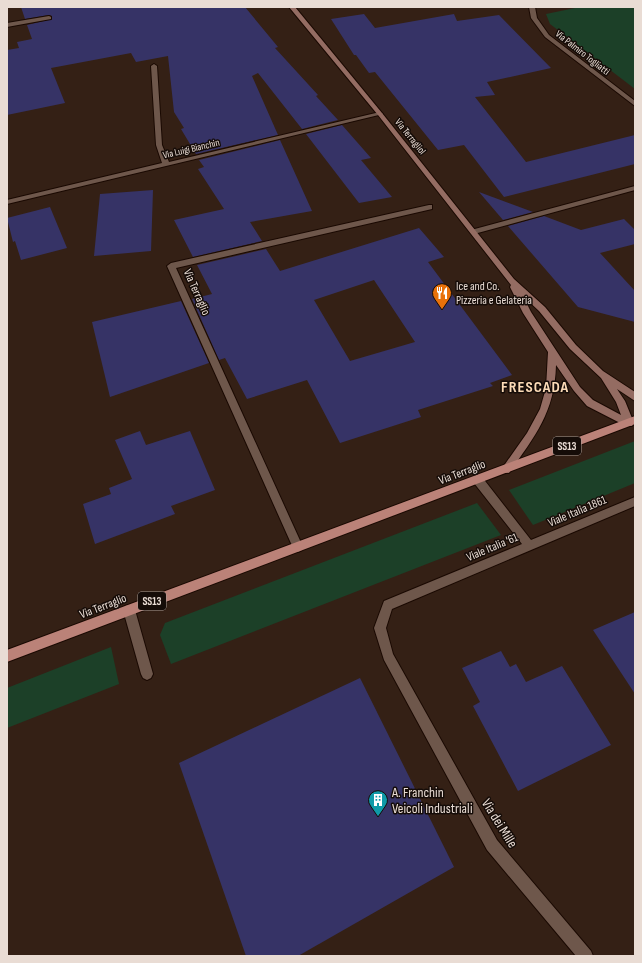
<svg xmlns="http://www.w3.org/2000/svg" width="642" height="963" font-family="'Sofia Sans Condensed',sans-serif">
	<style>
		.green { fill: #1c4028 }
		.building { fill: #363366; fill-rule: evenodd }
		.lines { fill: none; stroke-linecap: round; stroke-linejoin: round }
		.lane-casing { stroke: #1a0902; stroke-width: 2 }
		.street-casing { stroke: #1a0902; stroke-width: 2 }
		.secondary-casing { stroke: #1a0902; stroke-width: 2 }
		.primary-casing { stroke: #1a0902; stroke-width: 2 }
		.lane { fill: #6e574b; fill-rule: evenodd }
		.street { fill: #6e574b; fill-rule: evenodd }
		.secondary { fill: #946c62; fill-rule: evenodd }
		.primary { fill: #bb8278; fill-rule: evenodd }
		.labels { text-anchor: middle; stroke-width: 3; stroke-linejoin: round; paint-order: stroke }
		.far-street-label { font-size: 10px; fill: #e9dcd4; stroke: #150c08 }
		.shield { fill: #150c08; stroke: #a99e97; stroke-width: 1 }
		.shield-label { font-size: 11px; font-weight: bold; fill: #e9dcd4 }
		.poi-label { font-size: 12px; fill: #e9dcd4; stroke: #150c08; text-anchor: start }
		.street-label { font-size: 12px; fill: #e9dcd4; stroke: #150c08 }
		.near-poi-label { font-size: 14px; fill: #e9dcd4; stroke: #150c08; text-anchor: start }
		.near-street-label { font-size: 14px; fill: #e9dcd4; stroke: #150c08 }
		.district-label { font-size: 16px; font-weight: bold; letter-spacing: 1px; fill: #fbdab6; stroke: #150c08 }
	</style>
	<rect width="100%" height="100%" fill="#342015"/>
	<g class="green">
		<path d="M580 7H635V89L550 24 546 14Z"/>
		<path d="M635 441V483L533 525 509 490Z"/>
		<path d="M477 503 501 535 171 664 160 635 165 623Z"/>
		<path d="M111 647 119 684 7 728V688Z"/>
	</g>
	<g class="building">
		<path d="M21 7H245L278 47 275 48 318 95 316 96 338 120 302 129 258 73 252 76 278 135 196 154 181 129 184 128 174 112 168 56 136 62 131 53 51 68 65 103 7 115V50L19 48 17 42 32 39 27 25 52 19V16L49 15 25 19Z"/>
		<path d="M364 14 375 28 454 14 457 21 499 15 551 68 487 82 495 95 475 97 526 162 635 135V164L504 197 464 145 438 150 375 72 369 73 356 55H354L331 19Z"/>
		<path d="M342 125 371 158 361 160 392 197 359 203 306 134Z"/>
		<path d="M280 140 312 211 250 222 262 241 193 257 174 220 224 209 198 169 204 167 199 160Z"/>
		<path d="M153 190 151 251 94 256 100 194Z"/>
		<path d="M479 192 533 212 503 220Z"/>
		<path d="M50 207 67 248 21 260 15 241 13 242 7 218Z"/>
		<path d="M544 216 581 230 624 219 635 230V244L600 253 635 291V322L578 307 508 226Z"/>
		<path d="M419 228 444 257 428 262 512 375 490 383 493 386 418 410 421 417 340 443 307 380 247 399 225 358 219 360 192 299 212 294 197 265 266 249 280 271ZM374 280 415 342 350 361 314 300Z"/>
		<path d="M181 301 209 363 110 397 92 322Z"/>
		<path d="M140 431 146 445 190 431 215 490 171 506 175 514 95 544 83 504 111 494 109 488 132 479 115 440Z"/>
		<path d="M635 612V694L593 630Z"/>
		<path d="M501 651 510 667 516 664 526 682 562 666 611 745 518 791 473 706 480 702 462 668Z"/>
		<path d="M360 678 454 867 298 956H246L179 763Z"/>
	</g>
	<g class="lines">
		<defs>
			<path id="lane" d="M129 605 133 606 135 610 153 674 151 678 147 680 143 678 141 674 123 610 125 606Z"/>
			<g id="street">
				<path d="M529 7H535L537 18 549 35 635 101V106L545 37 531 18Z"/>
				<path d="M49 16 51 17V19L7 27V23Z"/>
				<path d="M154 64 157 66 162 145 169 162 380 112 383 114 7 204V200L162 163 156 145 151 66Z"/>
				<path d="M635 186V190L474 234 470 232 471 230Z"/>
				<path d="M429 205H432V209L176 268 303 547 302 550 298 552 294 550 167 266 171 263Z"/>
				<path d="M478 476 482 477 531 540 635 497V506L392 609 386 628 393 654 497 840 591 951 593 956H576L487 850 384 660 374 628 384 601 522 544 474 483 473 480 474 477Z"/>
			</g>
			<path id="secondary" d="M289 7H295L382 113 514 279 545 307 576 345 603 371 635 392V401L617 389 625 401 634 423 632 426H626L587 406 574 391 556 365C555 412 535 436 509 473H503L501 470 503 467 527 433 540 409 546 388 548 352 523 313 510 287 511 285 378 115ZM523 296 539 311 570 349 601 378 616 402 621 415 593 400 580 387 531 312Z"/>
			<path id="primary" d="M635 416V424L7 662V650Z"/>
		</defs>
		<use href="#lane" class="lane-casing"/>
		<use href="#street" class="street-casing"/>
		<use href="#secondary" class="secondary-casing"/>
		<use href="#primary" class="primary-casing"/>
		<use href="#lane" class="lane"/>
		<use href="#street" class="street"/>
		<use href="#secondary" class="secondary"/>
		<use href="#primary" class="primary"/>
	</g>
	<defs>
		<symbol id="restaurant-pin" viewBox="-11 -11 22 30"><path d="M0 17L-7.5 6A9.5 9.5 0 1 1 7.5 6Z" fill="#e8710a" stroke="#150c08"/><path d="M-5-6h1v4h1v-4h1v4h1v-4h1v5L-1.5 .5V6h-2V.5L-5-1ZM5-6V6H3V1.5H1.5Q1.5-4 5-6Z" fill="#fff"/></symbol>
		<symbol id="building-pin" viewBox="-11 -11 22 30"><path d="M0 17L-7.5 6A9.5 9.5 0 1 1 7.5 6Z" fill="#0f9aa8" stroke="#150c08"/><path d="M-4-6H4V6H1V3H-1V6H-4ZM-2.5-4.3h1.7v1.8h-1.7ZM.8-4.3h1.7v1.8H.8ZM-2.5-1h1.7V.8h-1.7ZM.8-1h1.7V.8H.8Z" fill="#fff"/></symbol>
	</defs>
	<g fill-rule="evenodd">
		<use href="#restaurant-pin" x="431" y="282" width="22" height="30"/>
		<use href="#building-pin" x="367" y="789" width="22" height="30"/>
	</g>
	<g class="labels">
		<g class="far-street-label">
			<text transform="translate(583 52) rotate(38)" y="4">Via Palmiro Togliatti</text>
			<text transform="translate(411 136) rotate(51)" y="4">Via Terragliol</text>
			<text transform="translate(191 148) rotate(-13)" y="4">Via Luigi Bianchin</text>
		</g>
		<g class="shield">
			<rect x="553" y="437" width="28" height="18" rx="3"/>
			<rect x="138" y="592" width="28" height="18" rx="3"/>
		</g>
		<g class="shield-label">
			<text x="567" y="450">SS13</text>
			<text x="152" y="605">SS13</text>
		</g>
		<g class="poi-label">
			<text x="456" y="290">Ice and Co.<tspan x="456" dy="14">Pizzeria e Gelateria</tspan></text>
		</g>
		<g class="street-label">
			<text transform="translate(197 292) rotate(66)" y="4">Via Terraglio</text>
			<text transform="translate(462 472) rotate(-21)" y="4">Via Terraglio</text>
			<text transform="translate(577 511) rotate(-23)" y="4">Viale Italia 1861</text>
			<text transform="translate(492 547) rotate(-23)" y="4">Viale Italia '61</text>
			<text transform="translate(103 606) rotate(-21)" y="4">Via Terraglio</text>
		</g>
		<g class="near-poi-label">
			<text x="392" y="797">A. Franchin<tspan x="392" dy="16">Veicoli Industriali</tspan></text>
		</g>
		<g class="near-street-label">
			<text transform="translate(500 823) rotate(58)" y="5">Via dei Mille</text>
		</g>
		<g class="district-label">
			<text x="535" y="392">FRESCADA</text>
		</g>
	</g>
	<rect width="642" height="963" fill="none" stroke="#e9dcd4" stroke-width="16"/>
</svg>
